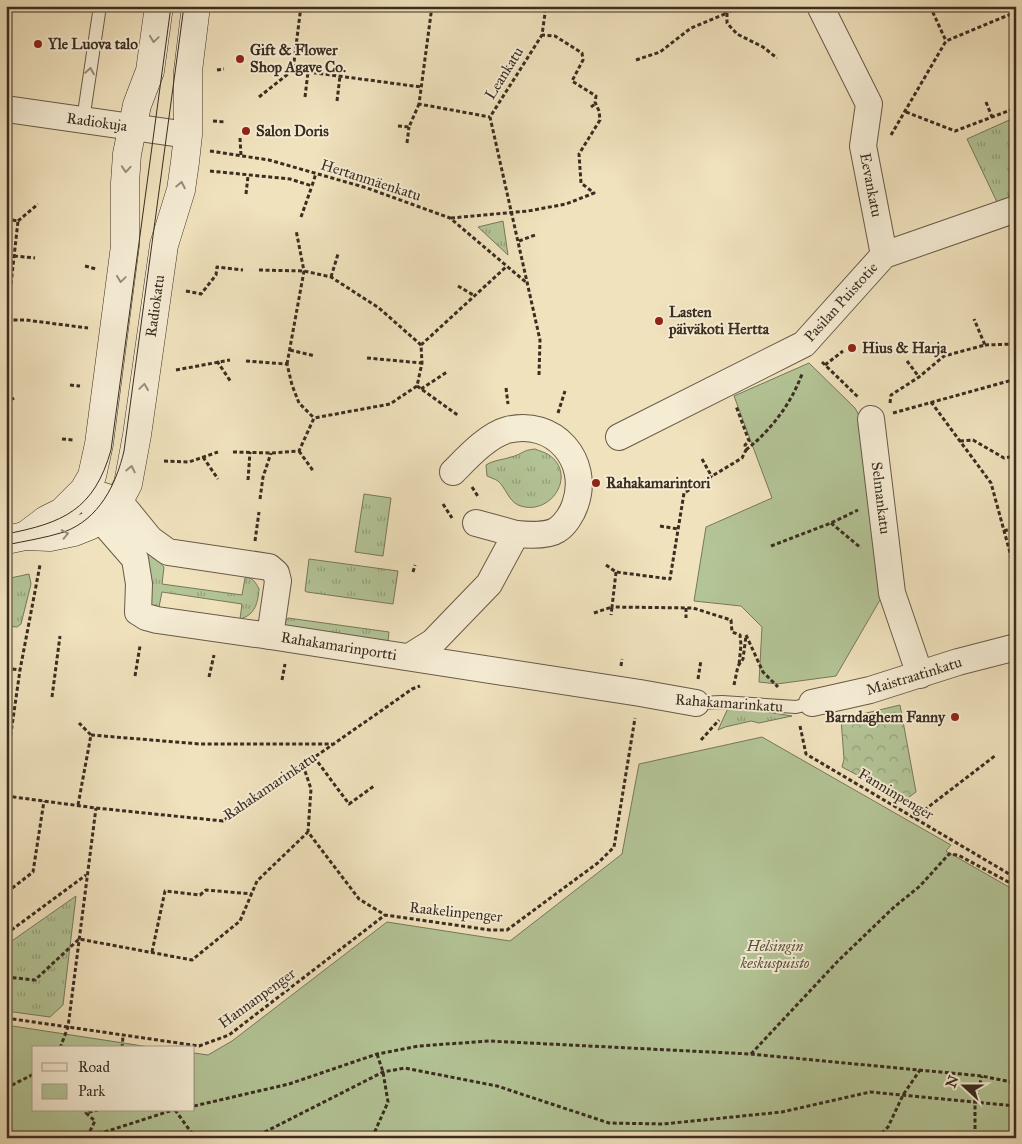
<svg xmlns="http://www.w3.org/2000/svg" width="1022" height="1144" font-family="'IM FELL Great Primer',serif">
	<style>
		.grass { fill: url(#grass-tufts); stroke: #76785c }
		.forest { fill: url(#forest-crowns); stroke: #76785c }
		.park { fill: #b3c496; stroke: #76785c }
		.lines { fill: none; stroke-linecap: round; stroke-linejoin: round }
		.lane-casing { stroke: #685a48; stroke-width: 14 }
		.street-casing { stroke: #685a48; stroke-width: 28 }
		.secondary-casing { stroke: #3a2d21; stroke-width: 29 }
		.path { stroke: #3a2d21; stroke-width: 3; stroke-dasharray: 4 2.5; stroke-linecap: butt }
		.lane { stroke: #f5ecd4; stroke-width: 12 }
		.street { stroke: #f5ecd4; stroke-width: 26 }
		.secondary { stroke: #f5ecd4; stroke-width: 28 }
		.tram { stroke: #3a2d21; stroke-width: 1 }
		.oneway { stroke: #988c7a }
		.poi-dot { fill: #8f2418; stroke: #f5ecd4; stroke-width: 2 }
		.labels { text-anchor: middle; stroke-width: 4; stroke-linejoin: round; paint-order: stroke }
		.poi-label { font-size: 15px; font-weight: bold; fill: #3a2d21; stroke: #f5ecd4; text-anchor: start }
		.street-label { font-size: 15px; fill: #3a2d21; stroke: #f5ecd4 }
		.park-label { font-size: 15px; font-style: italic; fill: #58533e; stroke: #f5ecd4 }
	</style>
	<defs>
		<pattern id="grass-tufts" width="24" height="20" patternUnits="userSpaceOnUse" patternTransform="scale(1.25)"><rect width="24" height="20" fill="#b3c496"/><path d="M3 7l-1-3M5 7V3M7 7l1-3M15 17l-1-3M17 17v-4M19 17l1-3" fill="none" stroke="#93a07a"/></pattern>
		<pattern id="forest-crowns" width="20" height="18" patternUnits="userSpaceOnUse" patternTransform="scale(1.25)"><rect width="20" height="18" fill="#b3c496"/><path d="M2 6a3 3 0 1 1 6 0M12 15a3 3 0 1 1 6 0" fill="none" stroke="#93a07a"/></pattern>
	</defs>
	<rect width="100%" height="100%" fill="#f0e2bd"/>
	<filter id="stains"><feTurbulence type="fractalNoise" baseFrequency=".004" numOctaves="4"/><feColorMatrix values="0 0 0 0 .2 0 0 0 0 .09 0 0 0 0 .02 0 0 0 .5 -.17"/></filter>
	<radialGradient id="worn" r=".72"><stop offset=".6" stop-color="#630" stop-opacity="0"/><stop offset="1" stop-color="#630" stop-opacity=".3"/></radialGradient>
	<g class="grass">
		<path d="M1016 117V195L997 202 967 139Z"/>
		<path d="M503 221 508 255 478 227Z"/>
		<path d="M535 449C539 451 545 452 549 455 578 475 550 518 518 505 508 500 506 488 498 481 495 479 491 478 487 476L486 465C494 460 502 460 511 457 521 455 522 450 535 449Z"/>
		<path d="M364 494 391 498 383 556 355 552Z"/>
		<path d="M146 546 164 567 162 584 242 595 245 578C252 576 256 583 259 589 258 603 255 615 240 619L242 604 162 592 159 607 153 606 149 603V565L141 551Z"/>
		<path d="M309 559 398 571 393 604 307 592 305 591Z"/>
		<path d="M29 574 31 584 21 624 17 627 6 626V579Z"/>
		<path d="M288 618 389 632 388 641 289 628 286 626 285 622Z"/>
		<path d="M729 706 792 716 759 723 751 721 725 727 718 730Z"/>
		<path d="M76 896 63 1005 50 1017 6 1011V945Z"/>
	</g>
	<path class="forest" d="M900 705 916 792 905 800 842 767 844 759 841 719Z"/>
	<g class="park">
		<path d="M809 363 855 408 861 419 884 593 836 676 777 684 759 682 762 627 741 606 694 601 706 527 772 498 734 396Z"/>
		<path d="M762 737 951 845 946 851 1016 891V1138H6V1025L156 1048H34V1110H194V1053L208 1055 232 1041 387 922 510 941 622 854 639 764Z"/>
	</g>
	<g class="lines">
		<defs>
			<g id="lane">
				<path d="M83 120 100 6"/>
				<path d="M696 703 722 702 796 707 812 703"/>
			</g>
			<g id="street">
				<path d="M820 6 869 104 863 146 884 255"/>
				<path d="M6 109 188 135"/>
				<path d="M871 419 892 593 920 675"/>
				<path d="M619 437 804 344 884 255 1016 209"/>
				<path d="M453 472C467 458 488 435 507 430 554 418 591 461 575 505 572 514 565 525 557 530 548 536 527 535 516 534"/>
				<path d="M84 490 119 501 150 539 168 552 269 567 276 573 278 581 270 636 157 620 146 617 138 612 139 584 135 559 101 520Z"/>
				<path d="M270 636 640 693 696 703"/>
				<path d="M409 657 433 642 489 584 516 534 476 523"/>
				<path d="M812 703 870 690 958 662 1016 647"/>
			</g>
			<g id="secondary">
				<path d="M25 536 46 520 62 512 84 490 92 476 99 444 125 246V183L127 154 137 105 150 71 159 6"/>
				<path d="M6 540 25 536 50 537 74 532 89 526 101 520 119 501 128 484 137 435 164 245 181 190 185 162 188 135V71L196 6"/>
			</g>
		</defs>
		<use href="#lane" class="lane-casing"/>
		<use href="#street" class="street-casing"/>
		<use href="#secondary" class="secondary-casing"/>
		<g class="path">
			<path d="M301 6 293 70 421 87"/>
			<path d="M432 6 419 104 490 117"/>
			<path d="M738 6 727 13V23L737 34 763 47 777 58"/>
			<path d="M930 6 946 41"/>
			<path d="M636 60 660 52 691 28 727 13 719 6"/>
			<path d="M217 70 224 69"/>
			<path d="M259 97 293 70"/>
			<path d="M305 97 308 72"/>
			<path d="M337 101 340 76"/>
			<path d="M986 102 992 117"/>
			<path d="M591 107 595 104"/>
			<path d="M906 112 955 131 1016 108"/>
			<path d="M213 121 225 122"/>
			<path d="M398 126 409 127 419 104"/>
			<path d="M891 135 946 41 1016 12"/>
			<path d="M240 138 241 156"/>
			<path d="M407 143 409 127"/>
			<path d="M210 151 269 160 367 188 450 218 528 284"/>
			<path d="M210 171 290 179 312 186 316 173"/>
			<path d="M246 194 248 176"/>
			<path d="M301 217 312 186"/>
			<path d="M451 218 528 211 566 204 594 193 581 183 579 154 600 120 599 111 595 102 596 96 572 81 583 60 582 53 555 36 542 35"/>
			<path d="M6 219 18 221 7 320"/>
			<path d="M18 221 38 204"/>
			<path d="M519 241 535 235"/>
			<path d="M14 256 35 258"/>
			<path d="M85 266 96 269"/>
			<path d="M259 270 304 271 331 277 379 308 421 345"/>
			<path d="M331 277 338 254"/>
			<path d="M458 286 475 296"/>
			<path d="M186 291 201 294 216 275 217 267 243 270"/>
			<path d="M7 320H26L88 328"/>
			<path d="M985 345 1016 344"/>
			<path d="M290 350 315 356"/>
			<path d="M367 358 422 363"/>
			<path d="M217 361 231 382"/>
			<path d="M246 361 287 364 292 385 299 403 314 418"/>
			<path d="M907 361 919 377"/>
			<path d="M822 362 859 398"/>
			<path d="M287 364 304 271 296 230"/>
			<path d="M825 365 843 351"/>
			<path d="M176 370 230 360"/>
			<path d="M539 375 540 340 490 117 542 35 546 6"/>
			<path d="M70 385 80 386"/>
			<path d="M417 386 459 416"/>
			<path d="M506 388 508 404"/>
			<path d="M421 389 447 372"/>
			<path d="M931 402 991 483 1012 560 1016 559"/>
			<path d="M6 403 14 398"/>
			<path d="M890 403 891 395 919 377 944 356 985 345 974 319"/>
			<path d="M558 413 565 391"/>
			<path d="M893 413 1016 379"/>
			<path d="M62 439 73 440"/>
			<path d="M960 441 973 440 1004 458 1016 456"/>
			<path d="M746 450C771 430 791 404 802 374"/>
			<path d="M299 451 314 472"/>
			<path d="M233 452 271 453 299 451 314 418 390 404 417 386 422 363 421 345 507 266"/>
			<path d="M203 457 218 479"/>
			<path d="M702 459 712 477"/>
			<path d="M164 461 189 462 218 452"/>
			<path d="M248 480 250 452"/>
			<path d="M472 487 479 498"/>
			<path d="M260 499 263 477 271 453"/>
			<path d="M443 504 452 518"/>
			<path d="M831 523 861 548"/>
			<path d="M660 526 678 529"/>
			<path d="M1004 531 1016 527"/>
			<path d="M255 541 259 512"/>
			<path d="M771 546 831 523 858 510"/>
			<path d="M606 565 616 572 670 579 684 493 742 458 746 450 745 445 749 441 736 406"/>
			<path d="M413 572 415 565"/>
			<path d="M616 572 612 607 693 608 731 620 732 632 740 635 741 645 739 665"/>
			<path d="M686 608V618"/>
			<path d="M594 613 612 607 611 615"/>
			<path d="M746 635 763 672 778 687"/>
			<path d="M621 666 622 659"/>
			<path d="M6 668 20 670"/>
			<path d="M135 676 140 646"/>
			<path d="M209 677 214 655"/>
			<path d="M698 679 701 660"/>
			<path d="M282 680 285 664"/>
			<path d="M734 685 738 666 743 659 746 636"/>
			<path d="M52 697 60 636"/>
			<path d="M800 726 806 754 1016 878"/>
			<path d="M91 735 200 744H332"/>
			<path d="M701 740 719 720"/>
			<path d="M314 757 349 804 374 786"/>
			<path d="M303 765 311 789 308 832 359 899 385 915 490 930H507L599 862 614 847 635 718"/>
			<path d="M6 768 20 670 40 565"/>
			<path d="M6 796 96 808 223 821 398 699 412 689 420 686"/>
			<path d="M78 805 91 735 79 723"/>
			<path d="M914 818 996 755"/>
			<path d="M6 888 11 889 33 872 44 801"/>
			<path d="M6 934 86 875"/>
			<path d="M152 952 165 891 200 895 206 890 252 894"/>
			<path d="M6 977 35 980 79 939 192 960 240 921 257 881 308 832"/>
			<path d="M6 1018 199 1046 229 1035 385 915"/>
			<path d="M60 1048 68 1027 96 808"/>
			<path d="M122 1048 123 1036"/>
			<path d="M751 1054 838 961 893 908 920 886 949 854 958 855 1016 886"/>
			<path d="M6 1088 34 1074"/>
			<path d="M194 1106 289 1084 377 1054 419 1046 489 1041 750 1054 982 1076 1016 1083"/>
			<path d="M175 1110 191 1132 202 1138"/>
			<path d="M975 1129V1101L982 1076"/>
			<path d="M6 1134 13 1138"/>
			<path d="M87 1137 95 1121 86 1113 98 1110"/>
			<path d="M86 1138 173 1110"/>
			<path d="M253 1138 383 1072 405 1068 497 1086 609 1123 663 1124 782 1112 870 1092 1016 1106"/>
			<path d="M372 1138 388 1102 383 1072 377 1054"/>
			<path d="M877 1138 888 1127 903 1095 920 1070"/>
		</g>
		<use href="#lane" class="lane"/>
		<use href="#street" class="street"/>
		<use href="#secondary" class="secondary"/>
		<g class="tram">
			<path d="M6 534C63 523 94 510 111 450L171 6"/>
			<path d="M6 545C25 541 45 538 64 532 99 519 116 485 124 451L184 6"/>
		</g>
	</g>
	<defs><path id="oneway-chevron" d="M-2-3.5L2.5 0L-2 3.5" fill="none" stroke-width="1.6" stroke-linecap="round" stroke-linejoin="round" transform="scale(1.25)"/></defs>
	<g class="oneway">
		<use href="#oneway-chevron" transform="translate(154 39) rotate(98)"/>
		<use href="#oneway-chevron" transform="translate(90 71) rotate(-81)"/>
		<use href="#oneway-chevron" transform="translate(126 169) rotate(94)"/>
		<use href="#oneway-chevron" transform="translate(181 185) rotate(-79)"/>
		<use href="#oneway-chevron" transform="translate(121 279) rotate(98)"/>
		<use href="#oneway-chevron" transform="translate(144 387) rotate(-82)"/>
		<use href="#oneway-chevron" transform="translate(131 469) rotate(-78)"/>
		<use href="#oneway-chevron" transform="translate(65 534) rotate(-12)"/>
	</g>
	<g class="poi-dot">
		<circle cx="38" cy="44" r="5"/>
		<circle cx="240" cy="59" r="5"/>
		<circle cx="246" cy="131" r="5"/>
		<circle cx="659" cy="321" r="5"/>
		<circle cx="852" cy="348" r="5"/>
		<circle cx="596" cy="483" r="5"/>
		<circle cx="955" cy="717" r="5"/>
	</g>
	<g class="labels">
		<g class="poi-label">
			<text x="48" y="49">Yle Luova talo</text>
			<text x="250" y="55">Gift &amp; Flower<tspan x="250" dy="17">Shop Agave Co.</tspan></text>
			<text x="256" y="136">Salon Doris</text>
			<text x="669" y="317">Lasten<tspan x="669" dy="17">päiväkoti Hertta</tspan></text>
			<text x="862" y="353">Hius &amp; Harja</text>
			<text x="606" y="488">Rahakamarintori</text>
			<text x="945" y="722" text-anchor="end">Barndaghem Fanny</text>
		</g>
		<g class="street-label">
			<text transform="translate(504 73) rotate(-58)" y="5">Leankatu</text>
			<text transform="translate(97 122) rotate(8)" y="5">Radiokuja</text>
			<text transform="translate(371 180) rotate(18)" y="5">Hertanmäenkatu</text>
			<text transform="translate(871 185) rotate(79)" y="5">Eevankatu</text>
			<text transform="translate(841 302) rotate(-48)" y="5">Pasilan Puistotie</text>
			<text transform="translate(155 306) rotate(-82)" y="5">Radiokatu</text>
			<text transform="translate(881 498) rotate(83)" y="5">Selmankatu</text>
			<text transform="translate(339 646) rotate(9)" y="5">Rahakamarinportti</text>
			<text transform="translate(914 676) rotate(-17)" y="5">Maistraatinkatu</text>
			<text transform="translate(729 703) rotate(4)" y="5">Rahakamarinkatu</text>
			<text transform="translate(270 786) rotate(-34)" y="5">Rahakamarinkatu</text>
			<text transform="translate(896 794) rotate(31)" y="5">Fanninpenger</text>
			<text transform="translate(456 912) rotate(6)" y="5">Raakelinpenger</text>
			<text transform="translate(257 998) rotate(-36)" y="5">Hannanpenger</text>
		</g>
		<g class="park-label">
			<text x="775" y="951">Helsingin<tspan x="775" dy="17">keskuspuisto</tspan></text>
		</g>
	</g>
	<rect width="1022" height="1144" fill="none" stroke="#f0e2bd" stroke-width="25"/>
	<rect x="8" y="8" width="1007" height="1129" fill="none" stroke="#3a2d21" stroke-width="2.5"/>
	<rect x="12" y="12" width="997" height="1119" fill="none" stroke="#3a2d21"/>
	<rect x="32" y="1046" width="162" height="65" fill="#f5ecd4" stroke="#aaa08c"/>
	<rect x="42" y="1063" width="25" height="8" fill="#f5ecd4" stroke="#aaa08c"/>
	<text x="78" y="1072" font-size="15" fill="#3a2d21">Road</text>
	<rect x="42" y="1084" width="25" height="15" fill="#b3c496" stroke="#aaa08c"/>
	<text x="78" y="1096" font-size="15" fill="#3a2d21">Park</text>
	<g transform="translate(964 1086) rotate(291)" stroke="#f5ecd4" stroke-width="4" paint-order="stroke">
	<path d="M0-4L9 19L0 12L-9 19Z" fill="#3a2d21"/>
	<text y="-8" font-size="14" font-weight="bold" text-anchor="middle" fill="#3a2d21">N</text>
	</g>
	<rect width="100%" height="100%" filter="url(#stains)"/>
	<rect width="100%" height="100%" fill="url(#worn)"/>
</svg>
